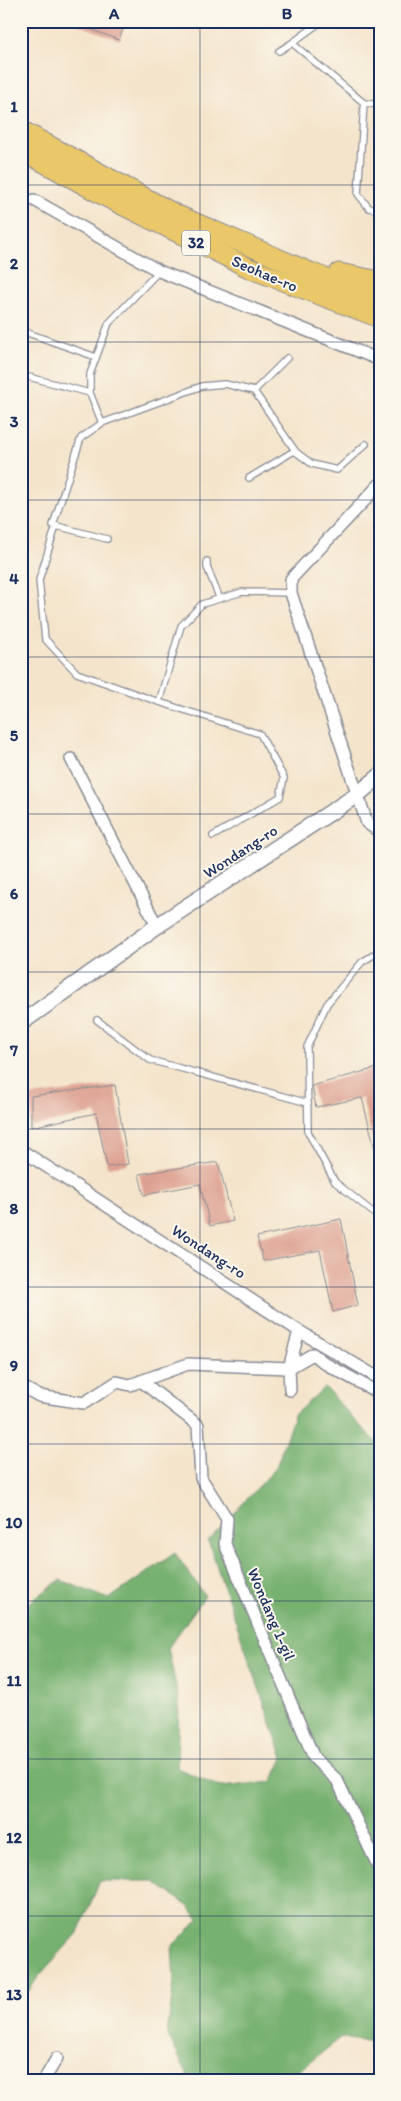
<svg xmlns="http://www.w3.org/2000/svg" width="401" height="2101" font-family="Itim,sans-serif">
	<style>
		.forest { fill: #77b170; stroke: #497067 }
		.building { fill: #dda090 }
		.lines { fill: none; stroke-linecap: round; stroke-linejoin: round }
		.service-casing { stroke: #888a94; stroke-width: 8 }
		.minor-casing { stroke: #888a94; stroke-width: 14 }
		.tertiary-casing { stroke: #888a94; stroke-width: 18 }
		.primary-casing { stroke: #888a94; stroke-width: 21 }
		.service { stroke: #fff; stroke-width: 5.5 }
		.minor { stroke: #fff; stroke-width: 11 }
		.tertiary { stroke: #fff; stroke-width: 15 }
		.primary { stroke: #eac769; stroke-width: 19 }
		.grid { fill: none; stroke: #1b2f5e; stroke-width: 1; stroke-opacity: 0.55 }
		.labels { text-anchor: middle; stroke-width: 4; stroke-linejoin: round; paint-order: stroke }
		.shield { fill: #fbf7ec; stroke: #5e6b89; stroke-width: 1 }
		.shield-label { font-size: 15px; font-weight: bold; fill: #1b2f5e }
		.street-label { font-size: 16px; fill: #1b2f5e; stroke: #fbf7ec }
		.neatline { fill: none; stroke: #1b2f5e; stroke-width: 2 }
		.grid-label { font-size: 16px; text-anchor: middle; font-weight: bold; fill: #1b2f5e }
	</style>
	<rect width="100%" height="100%" fill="#fbf7ec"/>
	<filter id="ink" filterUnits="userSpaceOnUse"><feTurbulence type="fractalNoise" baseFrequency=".02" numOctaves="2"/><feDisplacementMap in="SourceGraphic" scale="10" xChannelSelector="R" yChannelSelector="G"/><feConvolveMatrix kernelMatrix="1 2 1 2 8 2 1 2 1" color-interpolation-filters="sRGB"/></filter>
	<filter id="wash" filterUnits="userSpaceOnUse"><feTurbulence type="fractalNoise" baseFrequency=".0096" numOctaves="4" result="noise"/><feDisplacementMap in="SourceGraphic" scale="20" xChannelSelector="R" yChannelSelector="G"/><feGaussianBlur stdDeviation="1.12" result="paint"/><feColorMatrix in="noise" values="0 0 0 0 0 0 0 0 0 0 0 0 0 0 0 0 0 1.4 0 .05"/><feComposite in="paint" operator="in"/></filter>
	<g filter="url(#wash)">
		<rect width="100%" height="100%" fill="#f4e4cb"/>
		<path class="forest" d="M325 1387 355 1421 380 1445V2043L342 2037 293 2075 291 2080H186L187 2073 167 2034 174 1982 172 1946 199 1919 189 1907 153 1881H100L78 1933 38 1977 21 2002V1609L60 1580 109 1599 175 1553 205 1596 168 1648 179 1701 177 1768 220 1787 272 1782 283 1758 208 1541 276 1468 294 1415Z"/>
		<g id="blocks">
			<g class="building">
				<path d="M69 21H126L119 40Z"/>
				<path d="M380 1067V1152H376L362 1098 316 1107 312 1086Z"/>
				<path d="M115 1085 128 1164 107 1167 96 1113 31 1127V1096Z"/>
				<path d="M218 1162 233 1221 210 1226 200 1184 144 1195 139 1174Z"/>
				<path d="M341 1219 358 1305 333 1312 320 1250 263 1261 257 1237Z"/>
			</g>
		</g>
	</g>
	<g filter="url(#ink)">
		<use href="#blocks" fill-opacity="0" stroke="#888a94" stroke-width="1"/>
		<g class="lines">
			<defs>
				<g id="service">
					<path d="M322 21 292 43 364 103 358 194 369 208 380 211"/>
					<path d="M279 51 292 43"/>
					<path d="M364 103 380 105"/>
					<path d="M25 332 96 357"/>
					<path d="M21 375 90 393"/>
					<path d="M254 391 287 358"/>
					<path d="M102 423 202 386 225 384 254 391 296 452 312 464 337 470 366 444"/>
					<path d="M249 478 294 451 296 452"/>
					<path d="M56 526 39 580 45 639 77 673 159 702"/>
					<path d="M107 539 53 525 81 438 102 423 90 393V374L109 323 159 271"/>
					<path d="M207 561V567L219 597"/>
					<path d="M213 836 280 797 284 778 260 734 159 702 181 626 202 604 242 592 291 593"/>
					<path d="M380 951 362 962 327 1004 307 1047 308 1132 335 1182 380 1218"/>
					<path d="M97 1020 150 1060 308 1103"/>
				</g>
				<g id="minor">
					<path d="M34 200 159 271 380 360"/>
					<path d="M380 484 291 579V593L367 823 380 832"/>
					<path d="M71 759 157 926"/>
					<path d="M21 1150 299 1331 380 1379"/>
					<path d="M141 1381 198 1425 201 1478 227 1519 225 1544 314 1758 337 1780 380 1870"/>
					<path d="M21 1386 39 1396 84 1403 117 1382 130 1385 188 1364 289 1368 313 1354 326 1364 377 1392 380 1395"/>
					<path d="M290 1390 289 1368 299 1331"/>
					<path d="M44 2080 57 2058"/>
				</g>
				<path id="tertiary" d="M21 1023 157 926 357 795 380 776"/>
				<g id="primary">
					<path d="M21 130 175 214 312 273 380 298"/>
					<path d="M21 150 108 198 251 269 380 318"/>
					<path d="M339 273 380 281"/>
				</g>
			</defs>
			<use href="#service" class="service-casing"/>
			<use href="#minor" class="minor-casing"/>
			<use href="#tertiary" class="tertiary-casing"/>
			<use href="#primary" class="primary-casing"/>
			<use href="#service" class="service"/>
			<use href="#minor" class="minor"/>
			<use href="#tertiary" class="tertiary"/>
			<use href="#primary" class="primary"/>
		</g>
	</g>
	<path class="grid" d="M200 21V2080M21 185H380M21 342H380M21 500H380M21 657H380M21 814H380M21 972H380M21 1129H380M21 1287H380M21 1444H380M21 1601H380M21 1759H380M21 1916H380"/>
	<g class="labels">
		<rect class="shield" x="182" y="230.5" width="28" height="25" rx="4"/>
		<g class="shield-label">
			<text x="196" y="248">32</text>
		</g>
		<g class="street-label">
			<text transform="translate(265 273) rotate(23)" y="6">Seohae-ro</text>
			<text transform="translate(240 851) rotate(-33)" y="6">Wondang-ro</text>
			<text transform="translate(209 1251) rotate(33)" y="6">Wondang-ro</text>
			<text transform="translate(272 1614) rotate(67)" y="6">Wondang 1-gil</text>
		</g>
	</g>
	<rect width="401" height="2101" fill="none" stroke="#fbf7ec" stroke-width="55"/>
	<rect x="28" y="28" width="346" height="2046" class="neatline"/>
	<g class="grid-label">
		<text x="114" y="19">A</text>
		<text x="287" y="19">B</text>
		<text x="14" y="112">1</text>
		<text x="14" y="269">2</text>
		<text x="14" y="427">3</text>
		<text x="14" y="584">4</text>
		<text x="14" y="741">5</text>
		<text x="14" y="899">6</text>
		<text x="14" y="1056">7</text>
		<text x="14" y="1214">8</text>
		<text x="14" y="1371">9</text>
		<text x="14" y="1528">10</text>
		<text x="14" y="1686">11</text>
		<text x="14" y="1843">12</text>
		<text x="14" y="2000">13</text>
	</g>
</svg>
